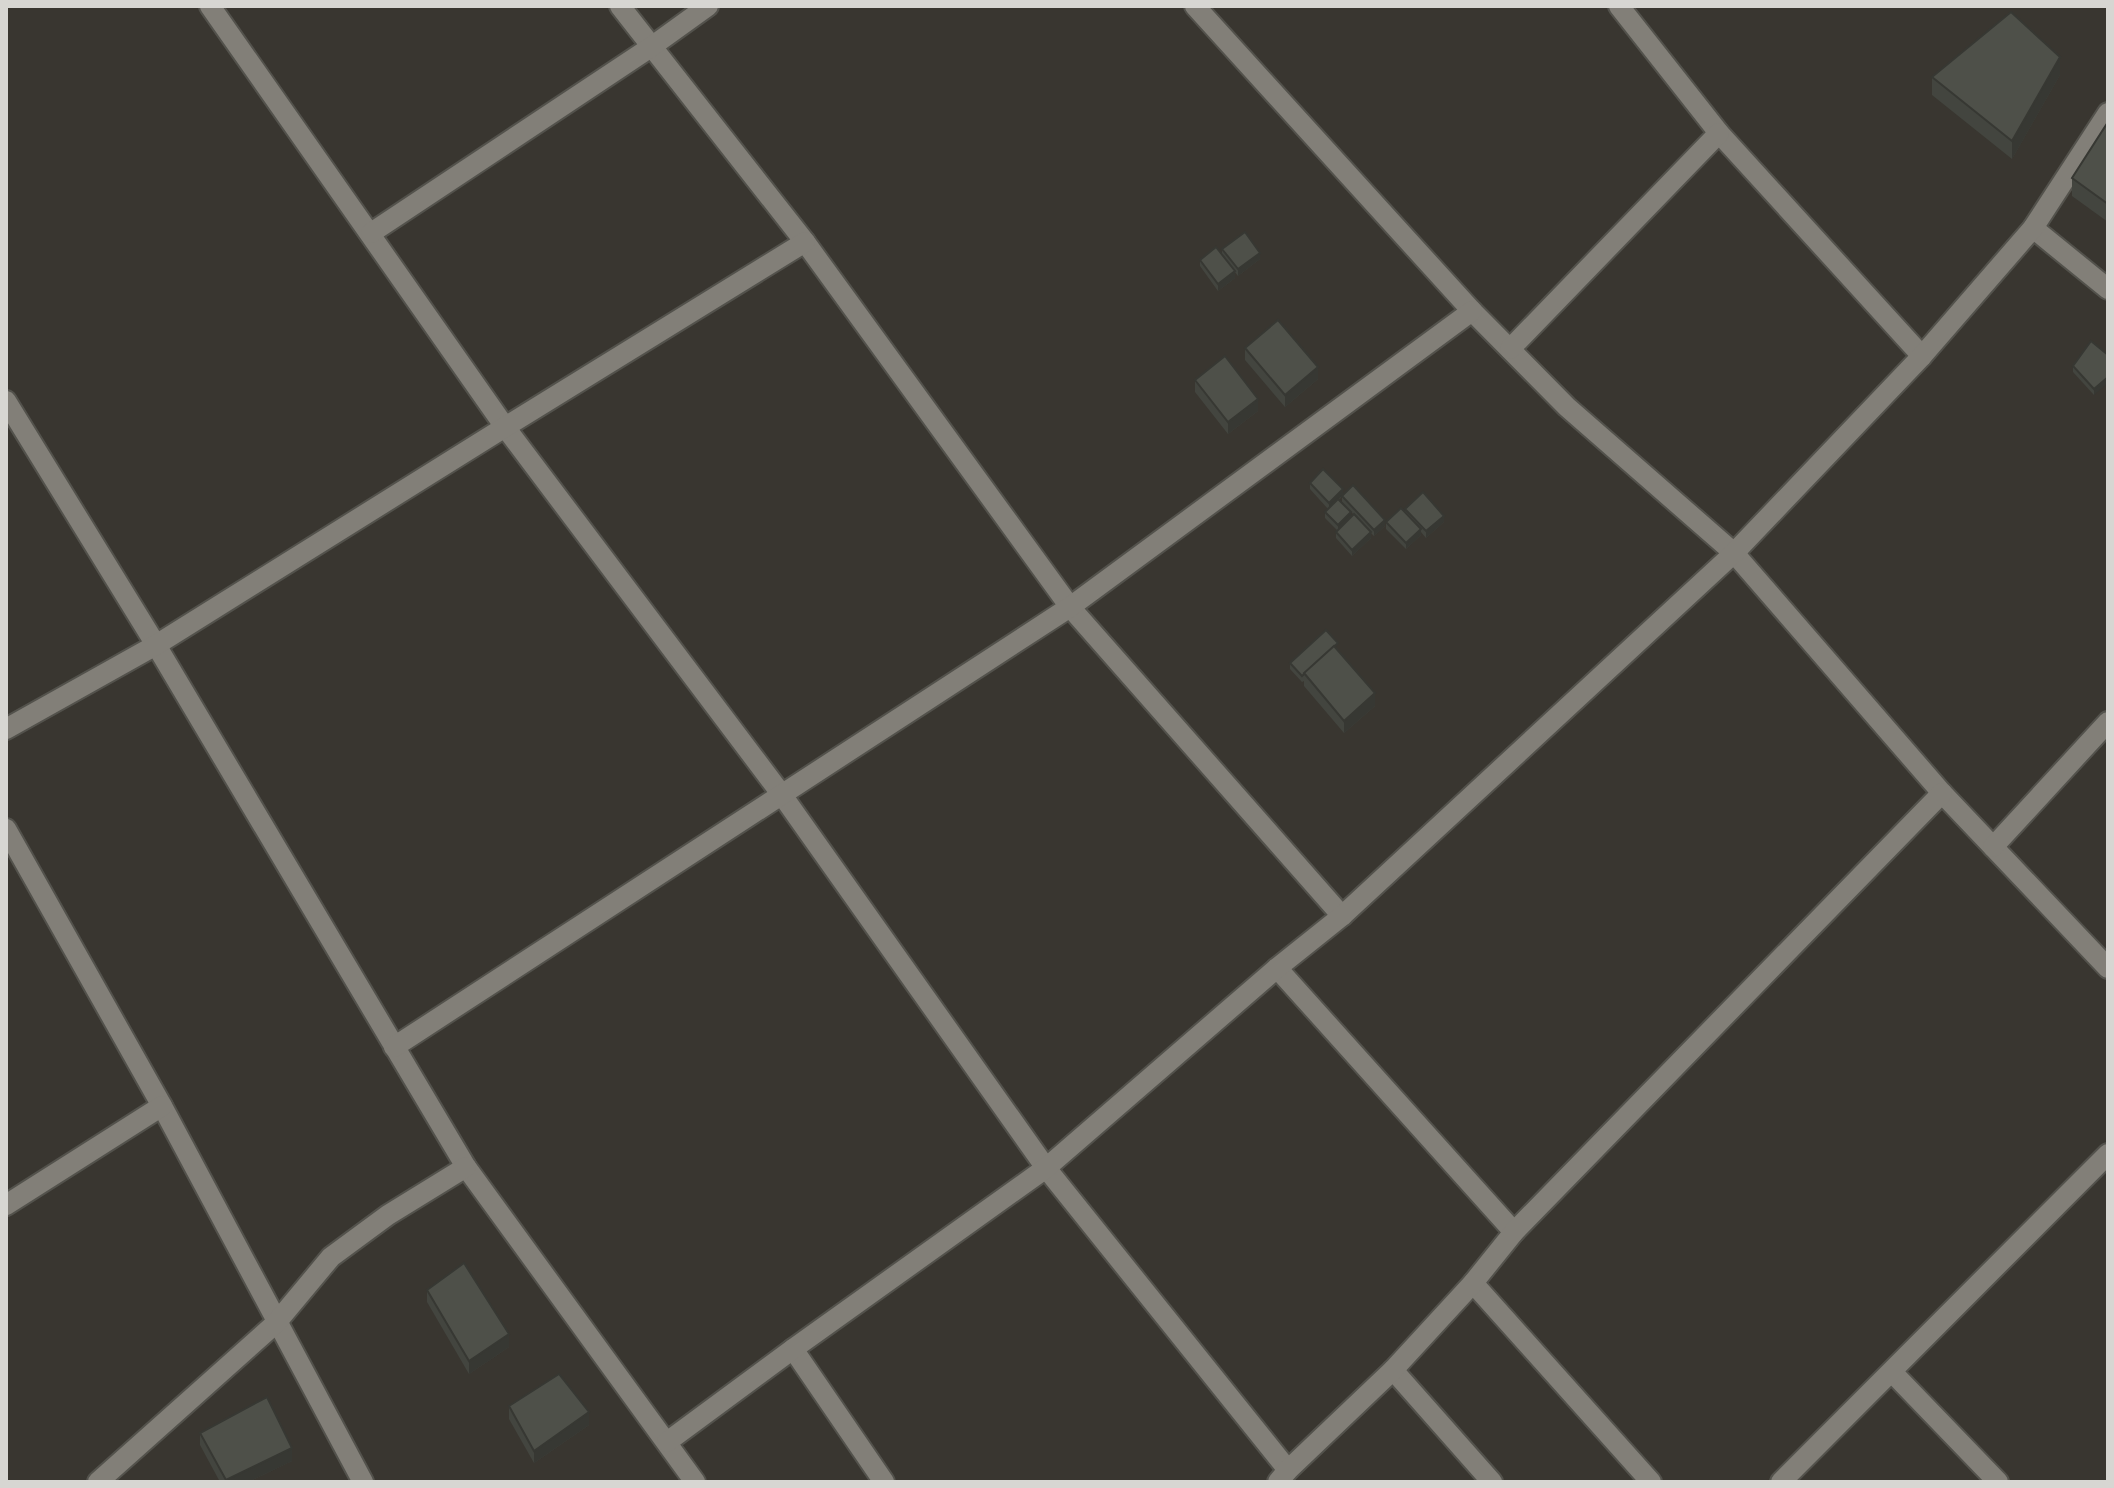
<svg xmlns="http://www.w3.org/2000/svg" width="2114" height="1488" font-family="'Open Sans',sans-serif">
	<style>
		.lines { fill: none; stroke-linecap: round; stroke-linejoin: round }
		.minor-casing { stroke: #53524c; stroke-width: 24 }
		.minor { stroke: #827f78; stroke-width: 20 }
		.wall { fill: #43453f; fill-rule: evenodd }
		.shaded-wall { fill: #373833 }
		.building { fill: #4e5049; stroke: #373833; stroke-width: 2 }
	</style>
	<rect width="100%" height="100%" fill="#393630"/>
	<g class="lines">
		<defs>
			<g id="minor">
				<path d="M210 6 505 427 782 795 1046 1168 1288 1470"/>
				<path d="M620 6 805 242 1070 607 1342 916"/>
				<path d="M1195 6 1472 311 1567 407 1734 553 1942 793 2108 968"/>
				<path d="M1619 6 1719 133 1922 356"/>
				<path d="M2033 228 2108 289"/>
				<path d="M371 233 651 47 708 6"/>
				<path d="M1510 349 1719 133"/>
				<path d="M6 401 156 645 466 1167 695 1482"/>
				<path d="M6 729 156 645 505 427 805 242"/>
				<path d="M6 829 162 1106 363 1482"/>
				<path d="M1993 847 2108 722"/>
				<path d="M1277 968 1514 1232"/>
				<path d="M394 1047 1070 607 1472 311"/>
				<path d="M6 1205 162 1106"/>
				<path d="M1473 1283 1651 1482"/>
				<path d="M793 1349 884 1482"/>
				<path d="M1393 1370 1492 1482"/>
				<path d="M1892 1372 1998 1482"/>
				<path d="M667 1442 793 1349 1046 1168 1277 968 1342 916 1734 553 1922 356 2033 228 2108 113"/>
				<path d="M98 1482 276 1323 331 1257 388 1215 466 1167"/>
				<path d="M1278 1482 1288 1470 1393 1370 1473 1283 1514 1232 1942 793"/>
				<path d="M1781 1482 2108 1154"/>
			</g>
		</defs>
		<use href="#minor" class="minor-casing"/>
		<use href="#minor" class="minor"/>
	</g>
	<g class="wall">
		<path d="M2060 75 2012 159 1932 95V77Z"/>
		<path d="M2108 122V222L2072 196V178Z"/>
		<path d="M1222 249 1260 259 1238 276 1235 272V278L1218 291 1200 266V260L1222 255Z"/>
		<path d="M1245 348 1318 379 1285 407 1245 360Z"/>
		<path d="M2108 355 2094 395 2073 372V366Z"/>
		<path d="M1195 380 1258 411 1228 434 1195 392Z"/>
		<path d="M1310 483 1343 495 1385 526 1374 536 1371 533V538L1352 556 1336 538V532L1337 530 1325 518V512L1328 509 1310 489ZM1342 496V502L1354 515 1351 518 1339 500Z"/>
		<path d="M1405 509 1444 522 1426 538 1421 532V535L1406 549 1386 529V522L1405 512Z"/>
		<path d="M1338 649 1337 650 1375 706 1344 733 1304 686V681L1302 682 1290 669V663Z"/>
		<path d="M427 1290 509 1347 469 1374 427 1302Z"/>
		<path d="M509 1406 589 1425 534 1463 509 1419Z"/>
		<path d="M200 1433 292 1461 248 1482H220L200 1445Z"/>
	</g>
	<g class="shaded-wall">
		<path d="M2060 57V75L2012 159V141Z"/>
		<path d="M1260 253V259L1238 276V269Z"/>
		<path d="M1235 271V278L1218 291V284Z"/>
		<path d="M1318 367V379L1285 407V395Z"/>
		<path d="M2108 377V383L2094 395V389Z"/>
		<path d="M1258 399V411L1228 434V422Z"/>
		<path d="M1343 489V495L1329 509V503Z"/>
		<path d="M1351 512V518L1338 531V525Z"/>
		<path d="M1444 516V522L1426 538V531Z"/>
		<path d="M1385 520V526L1374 536V530Z"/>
		<path d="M1421 529V535L1406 549V543Z"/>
		<path d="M1371 532V538L1352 556V550Z"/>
		<path d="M1375 693V706L1344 733V721Z"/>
		<path d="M509 1334V1347L469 1374V1361Z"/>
		<path d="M589 1412V1425L534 1463V1451Z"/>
		<path d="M292 1448V1461L248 1482H226V1480Z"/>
	</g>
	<g class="building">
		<path d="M2011 12 2060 57 2012 141 1932 77Z"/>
		<path d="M2108 122V204L2072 178Z"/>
		<path d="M1245 232 1260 253 1238 269 1222 249Z"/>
		<path d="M1216 247 1235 271 1218 284 1200 260Z"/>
		<path d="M1278 320 1318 367 1285 395 1245 348Z"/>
		<path d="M2091 341 2108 355V377L2094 389 2073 366Z"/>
		<path d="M1225 356 1258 399 1228 422 1195 380Z"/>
		<path d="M1323 469 1343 489 1329 503 1310 483Z"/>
		<path d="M1353 485 1385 520 1374 530 1342 496Z"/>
		<path d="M1423 492 1444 516 1426 531 1405 509Z"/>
		<path d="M1338 499 1351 512 1338 525 1325 512Z"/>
		<path d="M1401 508 1421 529 1406 543 1386 522Z"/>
		<path d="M1354 514 1371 532 1352 550 1336 532Z"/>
		<path d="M1326 630 1338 643 1302 676 1290 663Z"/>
		<path d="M1334 646 1375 693 1344 721 1304 673Z"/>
		<path d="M464 1263 509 1334 469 1361 427 1290Z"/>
		<path d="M559 1374 589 1412 534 1451 509 1406Z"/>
		<path d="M267 1397 292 1448 226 1480 200 1433Z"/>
	</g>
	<rect width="2114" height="1488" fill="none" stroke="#d7d6d2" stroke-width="16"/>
</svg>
